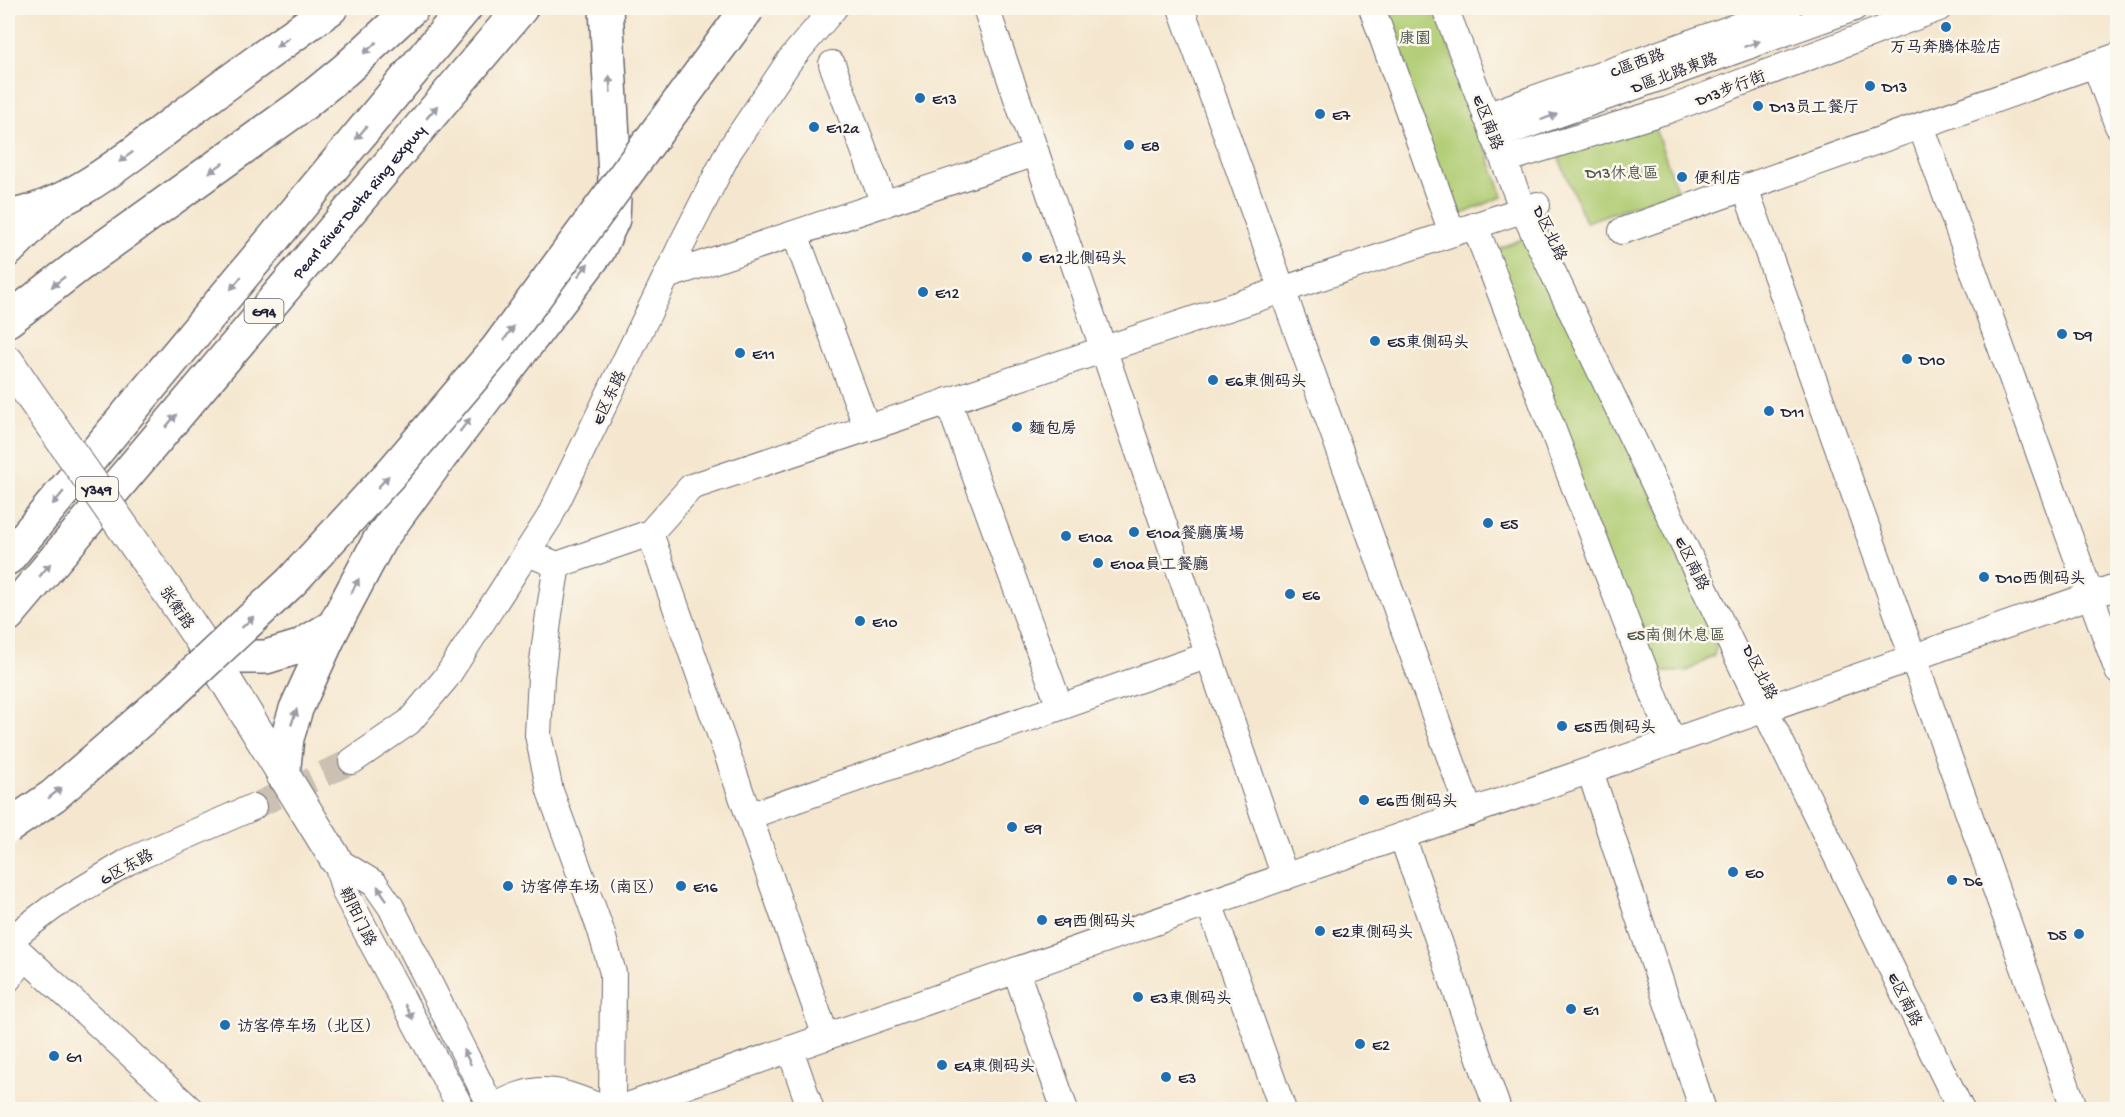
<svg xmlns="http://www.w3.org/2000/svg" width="2125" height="1117" font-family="'Gochi Hand','LXGW WenKai TC',sans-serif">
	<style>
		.green { fill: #b0cc73; stroke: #697757; stroke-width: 1.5 }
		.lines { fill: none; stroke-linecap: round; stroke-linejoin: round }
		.minor-tunnel { stroke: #cbc0b1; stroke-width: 26; stroke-dasharray: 26 13; stroke-linecap: butt }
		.minor-casing { stroke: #6c676f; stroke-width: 28 }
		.major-casing { stroke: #6c676f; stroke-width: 34 }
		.highway-casing { stroke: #6c676f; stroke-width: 36 }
		.minor { stroke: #fff; stroke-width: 26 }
		.major { stroke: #fff; stroke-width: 32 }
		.highway { stroke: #fff; stroke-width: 33 }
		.major-bridge-casing { stroke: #6c676f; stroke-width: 34; stroke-linecap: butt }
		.highway-bridge-casing { stroke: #6c676f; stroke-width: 36; stroke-linecap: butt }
		.major-bridge { stroke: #fff; stroke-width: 32 }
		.highway-bridge { stroke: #fff; stroke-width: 33 }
		.oneway { fill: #9c9ca7 }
		.poi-dot { fill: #1f6fb2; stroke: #fbf7ec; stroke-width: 2 }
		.labels { text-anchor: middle; stroke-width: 5; stroke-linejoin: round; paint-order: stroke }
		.shield { fill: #fbf7ec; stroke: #636270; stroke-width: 1.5 }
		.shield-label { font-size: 15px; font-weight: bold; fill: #22223b }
		.park-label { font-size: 16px; fill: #4d554c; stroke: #fbf7ec }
		.poi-label { font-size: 16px; fill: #22223b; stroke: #fbf7ec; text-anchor: start }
		.street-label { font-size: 16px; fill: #22223b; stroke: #fbf7ec }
	</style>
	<rect width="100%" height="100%" fill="#fbf7ec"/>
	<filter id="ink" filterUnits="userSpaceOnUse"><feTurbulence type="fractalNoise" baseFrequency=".0167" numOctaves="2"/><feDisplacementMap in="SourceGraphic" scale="12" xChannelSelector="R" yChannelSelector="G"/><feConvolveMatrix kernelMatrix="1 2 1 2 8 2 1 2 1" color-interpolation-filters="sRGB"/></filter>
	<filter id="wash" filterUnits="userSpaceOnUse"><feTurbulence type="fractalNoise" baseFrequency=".008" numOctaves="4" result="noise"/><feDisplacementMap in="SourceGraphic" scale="24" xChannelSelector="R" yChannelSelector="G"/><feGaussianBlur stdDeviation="1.35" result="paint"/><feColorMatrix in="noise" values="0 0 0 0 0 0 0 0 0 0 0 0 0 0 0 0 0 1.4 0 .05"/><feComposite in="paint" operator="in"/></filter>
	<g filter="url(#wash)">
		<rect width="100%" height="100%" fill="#f5e7cf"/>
		<g class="green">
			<path d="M1374 8H1435L1503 196 1451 219Z"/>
			<path d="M1653 123 1677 190 1586 222 1558 156Z"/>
			<path d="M1530 236 1718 637 1714 656 1687 671 1652 673 1489 252Z"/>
		</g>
	</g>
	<g filter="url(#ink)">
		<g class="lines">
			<path class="minor-tunnel" d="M253 807 352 761"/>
			<defs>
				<g id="minor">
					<path d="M986 8 1285 877"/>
					<path d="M1181 8 1470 813"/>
					<path d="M1372 8 1452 233"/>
					<path d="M1445 8 1523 210 1761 706 1765 710 1961 1110"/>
					<path d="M832 64 884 204"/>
					<path d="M2095 64 2118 126"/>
					<path d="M1486 116 1788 8"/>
					<path d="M1921 126 2118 671"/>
					<path d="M1494 137 1854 8"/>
					<path d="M1517 156 1668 110 1939 8"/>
					<path d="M1745 188 2075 1110"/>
					<path d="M1475 226 1672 742"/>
					<path d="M1622 231 2118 56"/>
					<path d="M795 234 867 428"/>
					<path d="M667 276 1036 153"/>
					<path d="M948 401 1060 707"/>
					<path d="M650 533 826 1037"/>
					<path d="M528 553 557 565 650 533 691 487 1537 205"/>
					<path d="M557 565 549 614 541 677 538 735 550 791 601 931 613 973 612 1110"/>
					<path d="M352 761 409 722 446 678 549 518 681 246 729 151 790 60 834 8"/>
					<path d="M1590 771 1703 1110"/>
					<path d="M749 816 1209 655"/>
					<path d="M1402 836 1498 1110"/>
					<path d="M336 860 375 884 391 907 493 1110"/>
					<path d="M336 860 345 892 462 1110"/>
					<path d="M1209 903 1283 1110"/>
					<path d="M8 941 53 907 129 861 253 807"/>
					<path d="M8 941 191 1110"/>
					<path d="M1016 971 1065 1110"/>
					<path d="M8 979 25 958"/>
					<path d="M790 1049 811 1110"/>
					<path d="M489 1110C540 1080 556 1090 608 1110"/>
					<path d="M616 1110 2118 586"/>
				</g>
				<g id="major">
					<path d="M8 362 24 386"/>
					<path d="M169 593 204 645 336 860"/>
				</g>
				<g id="highway">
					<path d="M8 217C73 206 128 157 180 118 230 81 280 44 331 8"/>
					<path d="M8 250 51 207"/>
					<path d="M8 320 82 263 301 106 345 70 412 8"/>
					<path d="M8 558 465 8"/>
					<path id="s1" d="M8 615 521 8"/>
					<path d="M204 645 238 657H266L299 647 334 626 379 541 441 456 598 251 613 219 615 176 606 8"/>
					<path d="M283 775 287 738 296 709 334 626"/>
				</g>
			</defs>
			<use href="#minor" class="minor-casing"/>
			<use href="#major" class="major-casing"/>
			<use href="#highway" class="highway-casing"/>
			<use href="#minor" class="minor"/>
			<use href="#major" class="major"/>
			<use href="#highway" class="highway"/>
			<defs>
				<path id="major-bridge" d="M24 386 169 593"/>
				<path id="highway-bridge" d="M8 827 53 796 172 693 291 582 393 471 497 349 748 8"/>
			</defs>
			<use href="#major-bridge" class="major-bridge-casing"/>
			<use href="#highway-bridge" class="highway-bridge-casing"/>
			<use href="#major-bridge" class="major-bridge"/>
			<use href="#highway-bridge" class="highway-bridge"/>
		</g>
		<defs><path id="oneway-solid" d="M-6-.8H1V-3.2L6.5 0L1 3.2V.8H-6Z" transform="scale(1.5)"/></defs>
		<g class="oneway">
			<use href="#oneway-solid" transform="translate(283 42) rotate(144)"/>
			<use href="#oneway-solid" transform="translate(1752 44) rotate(-20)"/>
			<use href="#oneway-solid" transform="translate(370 48) rotate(138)"/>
			<use href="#oneway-solid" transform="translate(610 84) rotate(-93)"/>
			<use href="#oneway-solid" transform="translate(432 112) rotate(-50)"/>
			<use href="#oneway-solid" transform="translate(1549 117) rotate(-20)"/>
			<use href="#oneway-solid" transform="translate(361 133) rotate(130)"/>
			<use href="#oneway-solid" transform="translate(126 157) rotate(144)"/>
			<use href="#oneway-solid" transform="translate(216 168) rotate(145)"/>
			<use href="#oneway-solid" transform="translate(583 270) rotate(-52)"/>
			<use href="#oneway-solid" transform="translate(58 282) rotate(142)"/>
			<use href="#oneway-solid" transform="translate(236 283) rotate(130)"/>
			<use href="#oneway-solid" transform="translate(509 333) rotate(-54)"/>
			<use href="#oneway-solid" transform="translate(171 421) rotate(-50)"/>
			<use href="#oneway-solid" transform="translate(465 425) rotate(-52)"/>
			<use href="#oneway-solid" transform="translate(383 482) rotate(-47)"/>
			<use href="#oneway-solid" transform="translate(58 498) rotate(130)"/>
			<use href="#oneway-solid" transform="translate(45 570) rotate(-50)"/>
			<use href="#oneway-solid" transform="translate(355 586) rotate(-62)"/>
			<use href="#oneway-solid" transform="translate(248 622) rotate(-43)"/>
			<use href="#oneway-solid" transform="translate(294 717) rotate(-71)"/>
			<use href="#oneway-solid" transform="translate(55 793) rotate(-39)"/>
			<use href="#oneway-solid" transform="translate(382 893) rotate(-124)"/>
			<use href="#oneway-solid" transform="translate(409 1012) rotate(62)"/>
			<use href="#oneway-solid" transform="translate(467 1057) rotate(-117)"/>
		</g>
	</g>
	<g class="poi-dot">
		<circle cx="1946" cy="27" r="6"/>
		<circle cx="1870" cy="86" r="6"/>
		<circle cx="920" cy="98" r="6"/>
		<circle cx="1758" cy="106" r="6"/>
		<circle cx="1320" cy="114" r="6"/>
		<circle cx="814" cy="127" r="6"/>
		<circle cx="1129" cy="145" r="6"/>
		<circle cx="1682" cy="177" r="6"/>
		<circle cx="1027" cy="257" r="6"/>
		<circle cx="923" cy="292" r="6"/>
		<circle cx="2062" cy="334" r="6"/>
		<circle cx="1375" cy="341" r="6"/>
		<circle cx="740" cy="353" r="6"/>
		<circle cx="1907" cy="359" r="6"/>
		<circle cx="1213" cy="380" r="6"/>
		<circle cx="1769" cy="411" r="6"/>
		<circle cx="1017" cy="427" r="6"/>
		<circle cx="1488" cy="523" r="6"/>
		<circle cx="1134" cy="532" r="6"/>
		<circle cx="1066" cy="536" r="6"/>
		<circle cx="1098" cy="563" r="6"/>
		<circle cx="1984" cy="577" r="6"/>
		<circle cx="1290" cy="594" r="6"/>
		<circle cx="860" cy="621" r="6"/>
		<circle cx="1562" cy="726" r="6"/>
		<circle cx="1364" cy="800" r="6"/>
		<circle cx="1012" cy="827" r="6"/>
		<circle cx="1733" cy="872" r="6"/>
		<circle cx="1952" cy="880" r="6"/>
		<circle cx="508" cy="886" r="6"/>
		<circle cx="681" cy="886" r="6"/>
		<circle cx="1042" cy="920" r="6"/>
		<circle cx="1320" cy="931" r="6"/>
		<circle cx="2079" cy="934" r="6"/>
		<circle cx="1138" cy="997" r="6"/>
		<circle cx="1571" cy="1009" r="6"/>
		<circle cx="225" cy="1025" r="6"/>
		<circle cx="1360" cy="1044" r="6"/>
		<circle cx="54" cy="1056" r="6"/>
		<circle cx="942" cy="1065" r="6"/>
		<circle cx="1166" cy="1077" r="6"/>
	</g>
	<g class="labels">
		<g class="shield">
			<rect x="244.5" y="299" width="39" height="24" rx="4.5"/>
			<rect x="76" y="477" width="42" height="24" rx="4.5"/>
		</g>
		<g class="shield-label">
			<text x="264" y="316">G94</text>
			<text x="97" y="494">Y349</text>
		</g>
		<g class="park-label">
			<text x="1415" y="43">康園</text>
			<text x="1622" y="178">D13休息區</text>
			<text x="1676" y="640">E5南側休息區</text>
		</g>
		<g class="poi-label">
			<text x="1946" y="52" text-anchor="middle">万马奔腾体验店</text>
			<text x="1882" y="92">D13</text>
			<text x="932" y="104">E13</text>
			<text x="1770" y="112">D13员工餐厅</text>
			<text x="1332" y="120">E7</text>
			<text x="826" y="133">E12a</text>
			<text x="1141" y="151">E8</text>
			<text x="1694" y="183">便利店</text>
			<text x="1039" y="263">E12北側码头</text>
			<text x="935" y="298">E12</text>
			<text x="2074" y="340">D9</text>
			<text x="1387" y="347">E5東側码头</text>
			<text x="752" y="359">E11</text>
			<text x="1919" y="365">D10</text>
			<text x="1225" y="386">E6東側码头</text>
			<text x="1781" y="417">D11</text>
			<text x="1029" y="433">麵包房</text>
			<text x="1500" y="529">E5</text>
			<text x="1146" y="538">E10a餐廳廣場</text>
			<text x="1078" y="542">E10a</text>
			<text x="1110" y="569">E10a員工餐廳</text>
			<text x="1996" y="583">D10西側码头</text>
			<text x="1302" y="600">E6</text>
			<text x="872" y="627">E10</text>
			<text x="1574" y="732">E5西側码头</text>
			<text x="1376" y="806">E6西側码头</text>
			<text x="1024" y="833">E9</text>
			<text x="1745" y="878">E0</text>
			<text x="1964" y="886">D6</text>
			<text x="520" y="892">访客停车场（南区）</text>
			<text x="693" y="892">E16</text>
			<text x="1054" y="926">E9西側码头</text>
			<text x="1332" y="937">E2東側码头</text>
			<text x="2067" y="940" text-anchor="end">D5</text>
			<text x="1150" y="1003">E3東側码头</text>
			<text x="1583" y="1015">E1</text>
			<text x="237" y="1031">访客停车场（北区）</text>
			<text x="1372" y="1050">E2</text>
			<text x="66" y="1062">G1</text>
			<text x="954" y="1071">E4東側码头</text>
			<text x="1178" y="1083">E3</text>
		</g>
		<g class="street-label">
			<text transform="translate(1637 62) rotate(-20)" y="6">C區西路</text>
			<text transform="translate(1674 72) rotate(-20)" y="6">D區北路東路</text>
			<text transform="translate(1730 87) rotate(-21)" y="6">D13步行街</text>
			<text transform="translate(1489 122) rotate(69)" y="6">E区南路</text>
			<text dy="6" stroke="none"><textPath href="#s1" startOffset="542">Pearl River Delta Ring Expwy</textPath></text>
			<text transform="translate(1551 233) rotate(65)" y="6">D区北路</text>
			<text transform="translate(608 397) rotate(-64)" y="6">E区东路</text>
			<text transform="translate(1693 563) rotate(64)" y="6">E区南路</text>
			<text transform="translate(178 607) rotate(56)" y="6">张衡路</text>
			<text transform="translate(1761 672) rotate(64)" y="6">D区北路</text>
			<text transform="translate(126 866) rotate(-28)" y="6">G区东路</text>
			<text transform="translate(359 916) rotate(64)" y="6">朝阳门路</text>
			<text transform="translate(1906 999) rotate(64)" y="6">E区南路</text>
		</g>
	</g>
	<rect width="2125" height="1117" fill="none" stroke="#fbf7ec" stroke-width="30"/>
</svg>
